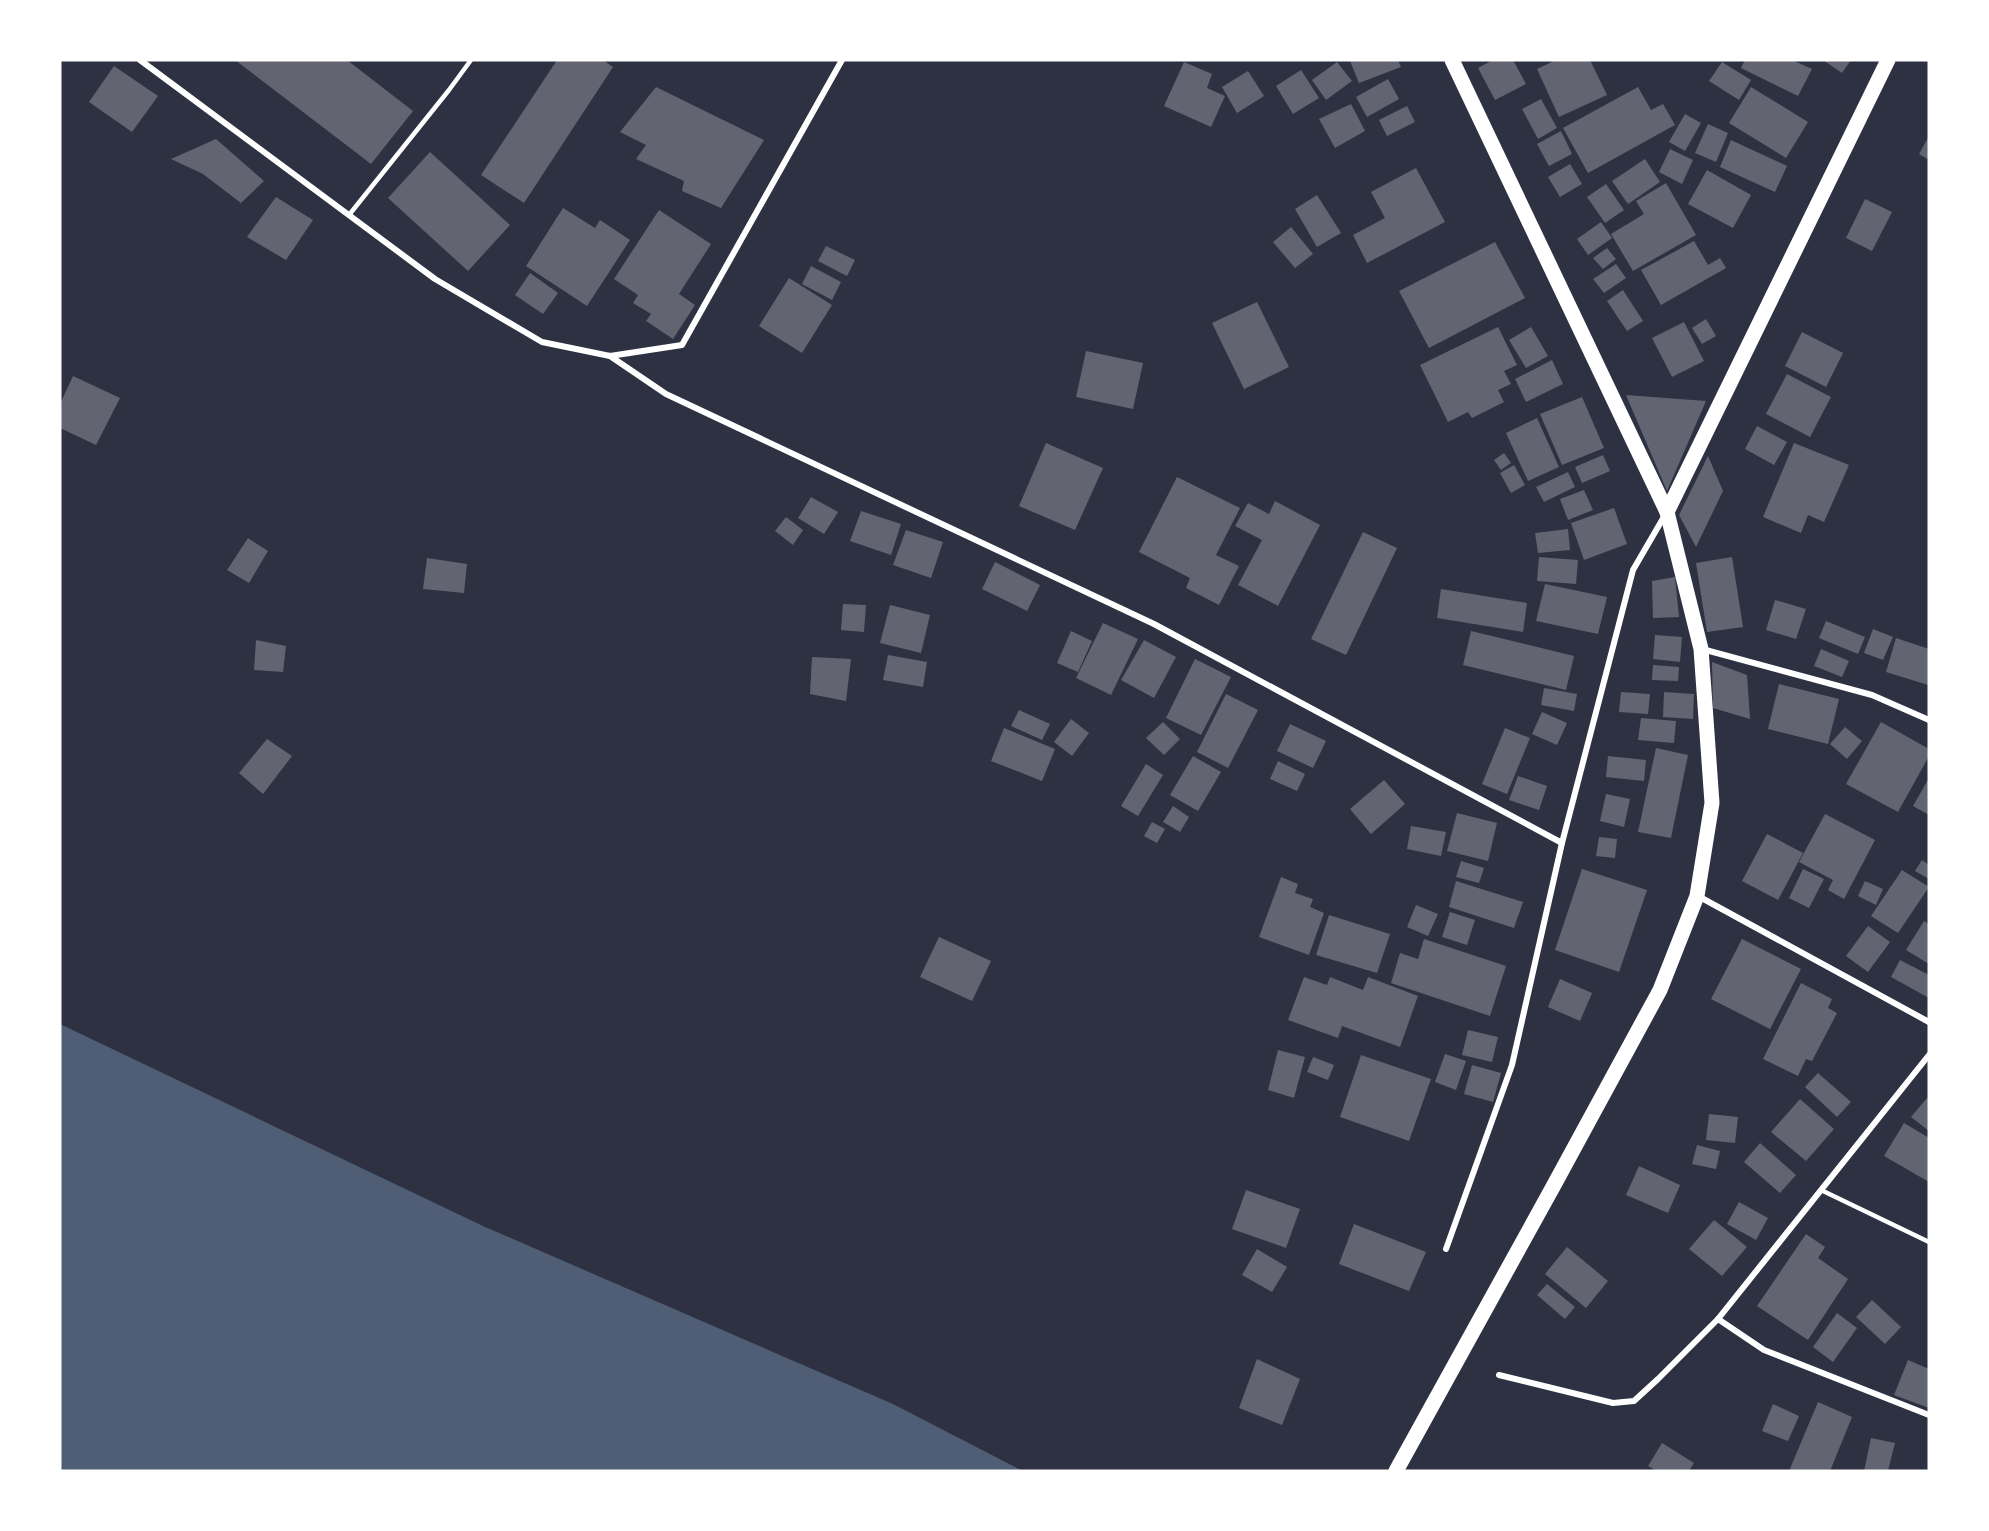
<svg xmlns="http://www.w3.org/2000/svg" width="1989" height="1531" font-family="Poppins,sans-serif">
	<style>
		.water { fill: #4f5d75 }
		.building { fill: #626471 }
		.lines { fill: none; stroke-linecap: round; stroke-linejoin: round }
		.service { stroke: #fff; stroke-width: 4.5 }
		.minor { stroke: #fff; stroke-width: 6 }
		.primary { stroke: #fff; stroke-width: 15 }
	</style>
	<rect width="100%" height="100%" fill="#2d3142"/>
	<path class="water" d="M60 1024 483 1226 893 1404 1023 1471H60Z"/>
	<g class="building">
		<path d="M235 60H347L413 111 371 164Z"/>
		<path d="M557 60H603L613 67 524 203 481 175Z"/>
		<path d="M1398 60 1401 67 1359 83 1350 61Z"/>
		<path d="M1493 60H1513L1526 84 1495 100 1478 68Z"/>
		<path d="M1556 60H1590L1607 95 1559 117 1537 69Z"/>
		<path d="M1745 60H1792L1812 69 1798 96 1741 68Z"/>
		<path d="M1823 60H1851L1842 73Z"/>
		<path d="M1184 62 1212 74 1207 88 1225 96 1211 127 1164 106Z"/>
		<path d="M1337 62 1352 81 1326 100 1312 80Z"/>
		<path d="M1722 62 1751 80 1739 100 1709 81Z"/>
		<path d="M114 66 158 96 132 132 89 102Z"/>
		<path d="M1301 70 1319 98 1293 114 1276 86Z"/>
		<path d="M1248 71 1264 96 1237 113 1222 87Z"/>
		<path d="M1388 79 1399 99 1367 117 1356 97Z"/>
		<path d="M656 87 764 140 721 208 682 191 684 181 636 159 646 145 620 132Z"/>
		<path d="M1638 87 1651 110 1663 104 1675 125 1588 173 1563 128Z"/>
		<path d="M1751 87 1808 122 1786 158 1729 123Z"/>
		<path d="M1541 99 1557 128 1538 139 1522 109Z"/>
		<path d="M1351 104 1365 131 1335 148 1319 119Z"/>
		<path d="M1407 106 1415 122 1387 136 1379 120Z"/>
		<path d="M1685 114 1701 123 1685 151 1669 142Z"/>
		<path d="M1708 124 1728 133 1716 162 1695 153Z"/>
		<path d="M1561 131 1572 154 1549 166 1537 144Z"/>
		<path d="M1929 136V160L1919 154Z"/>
		<path d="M216 139 264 181 241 203 203 174 171 159Z"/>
		<path d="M1731 140 1787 166 1775 192 1720 167Z"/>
		<path d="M1670 149 1693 160 1682 184 1659 172Z"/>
		<path d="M430 152 510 225 468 271 388 198Z"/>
		<path d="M1645 159 1660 182 1628 204 1612 181Z"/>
		<path d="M1570 164 1582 184 1560 197 1548 177Z"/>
		<path d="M1416 168 1445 222 1367 263 1353 235 1385 218 1371 192Z"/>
		<path d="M1707 170 1751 195 1733 228 1688 204Z"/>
		<path d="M1666 183 1696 235 1633 271 1611 234 1644 214 1636 201Z"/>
		<path d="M1606 184 1624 210 1605 223 1587 197Z"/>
		<path d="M1317 195 1341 233 1317 247 1295 209Z"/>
		<path d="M276 197 313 220 286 260 247 237Z"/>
		<path d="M1865 199 1892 212 1872 251 1846 238Z"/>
		<path d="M563 208 595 228 600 220 630 240 587 306 526 266Z"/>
		<path d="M659 210 711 244 679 294 695 305 673 339 646 321 651 314 633 303 638 295 614 279Z"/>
		<path d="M1601 222 1612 238 1588 255 1577 239Z"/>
		<path d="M1291 227 1313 254 1295 268 1273 242Z"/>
		<path d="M1694 241 1708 265 1720 258 1726 268 1661 305 1641 270Z"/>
		<path d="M1495 242 1525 298 1429 348 1399 291Z"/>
		<path d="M826 246 855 260 847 276 818 261Z"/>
		<path d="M1607 248 1616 259 1603 269 1593 258Z"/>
		<path d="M1616 264 1626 278 1604 293 1593 279Z"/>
		<path d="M811 266 841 282 832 300 802 284Z"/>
		<path d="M530 273 558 293 543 314 515 295Z"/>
		<path d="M789 278 832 305 802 353 759 326Z"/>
		<path d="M1623 290 1643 321 1627 331 1607 301Z"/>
		<path d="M1257 302 1289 367 1244 389 1212 323Z"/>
		<path d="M1706 319 1716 336 1702 344 1692 328Z"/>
		<path d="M1684 322 1704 361 1672 377 1652 338Z"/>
		<path d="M1498 327 1517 365 1504 371 1511 384 1498 390 1504 402 1472 418 1468 412 1448 422 1420 365Z"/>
		<path d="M1531 327 1548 356 1526 368 1509 340Z"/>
		<path d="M1802 332 1843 353 1826 387 1785 366Z"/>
		<path d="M1086 351 1143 363 1133 409 1076 397Z"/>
		<path d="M1552 360 1563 384 1526 402 1515 379Z"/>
		<path d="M1787 374 1831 397 1810 437 1766 414Z"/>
		<path d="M73 376 120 398 96 445 60 428V404Z"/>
		<path d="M1626 395 1706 401 1667 491Z"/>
		<path d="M1582 397 1604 448 1562 465 1540 414Z"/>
		<path d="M1537 418 1559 467 1528 481 1506 433Z"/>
		<path d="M1757 426 1787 442 1774 465 1745 449Z"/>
		<path d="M1046 443 1103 468 1075 530 1019 506Z"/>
		<path d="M1794 443 1849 465 1824 522 1808 515 1801 533 1763 517Z"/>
		<path d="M1504 453 1511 463 1501 470 1494 460Z"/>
		<path d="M1603 455 1610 471 1582 483 1575 467Z"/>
		<path d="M1708 456 1723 491 1696 547 1679 515Z"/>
		<path d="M1514 465 1525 485 1511 493 1500 473Z"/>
		<path d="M1568 472 1575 487 1544 502 1536 487Z"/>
		<path d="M1177 477 1240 508 1216 555 1239 566 1219 605 1186 588 1190 578 1139 552Z"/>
		<path d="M1584 490 1593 510 1568 520 1560 499Z"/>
		<path d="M811 497 838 512 824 534 798 518Z"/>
		<path d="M1275 501 1320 525 1278 606 1238 585 1262 540 1235 526 1248 503 1269 514Z"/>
		<path d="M1614 508 1627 544 1584 560 1571 523Z"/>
		<path d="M861 511 901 524 891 555 850 541Z"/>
		<path d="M786 517 803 530 793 545 775 531Z"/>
		<path d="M1568 529 1570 550 1538 553 1535 533Z"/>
		<path d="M906 530 943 542 931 578 893 565Z"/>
		<path d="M1363 532 1397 548 1346 655 1311 639Z"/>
		<path d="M248 538 268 551 249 583 227 570Z"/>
		<path d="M1539 557 1578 560 1576 584 1537 581Z"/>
		<path d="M1732 557 1743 627 1707 632 1696 563Z"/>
		<path d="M427 558 467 564 464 593 423 589Z"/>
		<path d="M995 562 1040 585 1027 611 982 589Z"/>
		<path d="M1675 577 1679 617 1653 618 1652 581Z"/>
		<path d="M1545 584 1607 597 1598 634 1536 621Z"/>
		<path d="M1441 589 1527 603 1523 632 1437 618Z"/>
		<path d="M1775 600 1806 609 1796 639 1766 630Z"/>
		<path d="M843 604 866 605 864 632 841 630Z"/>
		<path d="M890 605 930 615 921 653 880 643Z"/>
		<path d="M1826 621 1865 637 1858 654 1819 638Z"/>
		<path d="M1103 623 1138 639 1111 695 1076 678Z"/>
		<path d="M1873 629 1893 637 1883 660 1864 653Z"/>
		<path d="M1071 631 1092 641 1078 672 1057 663Z"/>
		<path d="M1471 631 1574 656 1566 690 1463 665Z"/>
		<path d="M1655 635 1682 637 1680 662 1653 659Z"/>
		<path d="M1896 638 1929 649 1928 685 1886 672Z"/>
		<path d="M256 640 286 646 283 672 254 670Z"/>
		<path d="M1144 640 1176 657 1154 698 1121 680Z"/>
		<path d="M1821 649 1849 661 1842 677 1814 666Z"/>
		<path d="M888 655 927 662 923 687 883 680Z"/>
		<path d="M812 657 851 659 846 701 810 694Z"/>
		<path d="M1195 659 1231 677 1201 735 1166 718Z"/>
		<path d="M1712 662 1747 675 1750 719 1713 708Z"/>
		<path d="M1653 665 1679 667 1678 681 1652 680Z"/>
		<path d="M1779 684 1839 699 1828 744 1768 729Z"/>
		<path d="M1544 688 1577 694 1574 711 1541 705Z"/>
		<path d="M1621 692 1650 694 1648 714 1619 712Z"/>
		<path d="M1664 692 1694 694 1693 719 1663 717Z"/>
		<path d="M1226 694 1258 710 1228 768 1197 752Z"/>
		<path d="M1019 710 1050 724 1042 740 1011 726Z"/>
		<path d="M1542 712 1567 723 1557 745 1532 734Z"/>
		<path d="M1641 718 1676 721 1674 743 1638 740Z"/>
		<path d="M1071 719 1089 733 1072 756 1054 742Z"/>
		<path d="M1163 722 1180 739 1164 755 1146 738Z"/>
		<path d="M1881 722 1929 749V756L1898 812 1846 784Z"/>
		<path d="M1290 724 1326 741 1313 768 1277 751Z"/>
		<path d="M1845 727 1862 741 1847 759 1830 744Z"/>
		<path d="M1004 728 1055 749 1042 781 991 761Z"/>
		<path d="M1505 728 1530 738 1507 794 1482 784Z"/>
		<path d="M267 739 292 756 263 794 239 773Z"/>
		<path d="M1656 748 1688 755 1671 838 1638 832Z"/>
		<path d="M1193 756 1221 772 1198 811 1170 795Z"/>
		<path d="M1608 756 1646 760 1644 781 1606 777Z"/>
		<path d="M1278 761 1305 774 1297 791 1270 779Z"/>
		<path d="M1146 764 1163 775 1138 816 1121 806Z"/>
		<path d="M1518 776 1547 786 1539 810 1509 800Z"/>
		<path d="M1929 778V815L1913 806Z"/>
		<path d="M1384 780 1405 804 1371 834 1350 809Z"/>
		<path d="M1606 794 1630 799 1624 827 1600 821Z"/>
		<path d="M1173 806 1189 817 1180 832 1163 822Z"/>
		<path d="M1457 813 1497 823 1488 861 1447 851Z"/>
		<path d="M1825 814 1875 840 1844 899 1828 890 1833 880 1799 862Z"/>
		<path d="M1152 822 1165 829 1157 843 1144 836Z"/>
		<path d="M1411 826 1446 832 1441 856 1407 849Z"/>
		<path d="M1767 834 1803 853 1778 900 1742 881Z"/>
		<path d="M1599 837 1617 839 1615 858 1596 856Z"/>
		<path d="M1922 860 1929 865V879L1915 871Z"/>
		<path d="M1461 861 1484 868 1479 883 1456 877Z"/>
		<path d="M1582 869 1647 890 1619 972 1555 950Z"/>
		<path d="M1803 869 1824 879 1809 908 1789 898Z"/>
		<path d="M1902 870 1929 887 1898 933 1871 916Z"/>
		<path d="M1281 877 1298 884 1295 893 1313 899 1310 907 1324 913 1309 955 1259 937Z"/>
		<path d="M1456 881 1523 902 1514 928 1449 907Z"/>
		<path d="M1865 881 1883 889 1876 905 1858 896Z"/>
		<path d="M1416 905 1438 914 1428 936 1407 927Z"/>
		<path d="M1450 912 1475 920 1467 945 1442 937Z"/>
		<path d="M1329 915 1390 934 1377 973 1316 955Z"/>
		<path d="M1924 921 1929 924V964L1906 950Z"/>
		<path d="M1868 926 1890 942 1868 972 1846 956Z"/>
		<path d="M939 937 991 961 972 1001 920 977Z"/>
		<path d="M1424 939 1506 966 1490 1016 1391 983 1400 953 1418 959Z"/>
		<path d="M1742 939 1801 969 1770 1029 1711 999Z"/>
		<path d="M1900 960 1929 975V998L1891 977Z"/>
		<path d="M1304 977 1327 985 1330 977 1363 990 1368 977 1418 996 1400 1047 1342 1026 1338 1038 1288 1020Z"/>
		<path d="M1560 979 1592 993 1580 1021 1548 1007Z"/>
		<path d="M1801 983 1832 999 1828 1008 1837 1013 1812 1061 1806 1059 1798 1076 1763 1059Z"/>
		<path d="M1468 1030 1498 1037 1492 1062 1462 1055Z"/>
		<path d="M1278 1050 1305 1057 1294 1098 1268 1090Z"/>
		<path d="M1445 1054 1466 1061 1456 1090 1435 1082Z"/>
		<path d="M1361 1055 1431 1079 1409 1141 1340 1117Z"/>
		<path d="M1313 1057 1334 1065 1328 1080 1307 1072Z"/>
		<path d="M1472 1065 1501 1073 1493 1102 1464 1094Z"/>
		<path d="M1818 1073 1851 1102 1837 1117 1805 1087Z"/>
		<path d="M1927 1098 1929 1099V1131L1911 1117Z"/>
		<path d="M1800 1099 1834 1129 1806 1161 1771 1132Z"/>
		<path d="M1709 1114 1738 1117 1735 1143 1706 1140Z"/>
		<path d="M1904 1123 1929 1138V1182L1884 1156Z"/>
		<path d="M1760 1143 1796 1175 1780 1193 1744 1162Z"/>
		<path d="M1697 1145 1720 1151 1716 1169 1692 1164Z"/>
		<path d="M1639 1166 1680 1185 1668 1213 1626 1195Z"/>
		<path d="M1246 1190 1300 1209 1286 1248 1232 1229Z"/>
		<path d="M1739 1202 1768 1218 1756 1240 1727 1224Z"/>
		<path d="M1714 1220 1747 1247 1722 1276 1689 1249Z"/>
		<path d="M1354 1224 1426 1252 1409 1291 1339 1264Z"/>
		<path d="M1806 1234 1825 1247 1818 1258 1848 1279 1808 1340 1757 1306Z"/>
		<path d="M1567 1247 1608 1281 1586 1308 1545 1274Z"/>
		<path d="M1257 1249 1287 1267 1272 1292 1242 1275Z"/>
		<path d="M1547 1284 1575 1307 1565 1319 1537 1295Z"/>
		<path d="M1872 1300 1901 1327 1885 1344 1856 1317Z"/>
		<path d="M1837 1313 1857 1328 1833 1362 1813 1347Z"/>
		<path d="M1257 1359 1300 1379 1282 1425 1239 1408Z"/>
		<path d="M1908 1360 1929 1369V1408L1894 1395Z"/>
		<path d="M1818 1402 1852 1417 1830 1471H1789Z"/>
		<path d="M1773 1404 1799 1416 1788 1441 1762 1431Z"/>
		<path d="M1871 1438 1895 1443 1888 1471H1864Z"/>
		<path d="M1662 1443 1694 1463 1689 1471H1657L1648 1466Z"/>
	</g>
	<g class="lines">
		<g class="service">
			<path d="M349 215 449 90 471 60"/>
			<path d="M1821 1190 1929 1242"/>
		</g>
		<g class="minor">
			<path d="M140 60 435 279 542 342 610 356 682 345 842 60"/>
			<path d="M610 356 666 394 1154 624 1562 843"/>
			<path d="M1702 649 1872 695 1929 720"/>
			<path d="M1698 896 1929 1022"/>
			<path d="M1446 1249 1512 1065 1562 843 1633 570 1665 515"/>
			<path d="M1718 1319 1764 1350 1929 1415"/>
			<path d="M1499 1375 1613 1403 1634 1401 1658 1379 1718 1319 1929 1055"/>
		</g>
		<g class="primary">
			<path d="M1667 512 1888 60"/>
			<path d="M1396 1471 1554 1185 1660 990 1697 896 1712 803 1701 649 1667 512 1452 60"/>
		</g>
	</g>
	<rect width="1989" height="1531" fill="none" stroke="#ffffff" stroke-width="123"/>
</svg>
